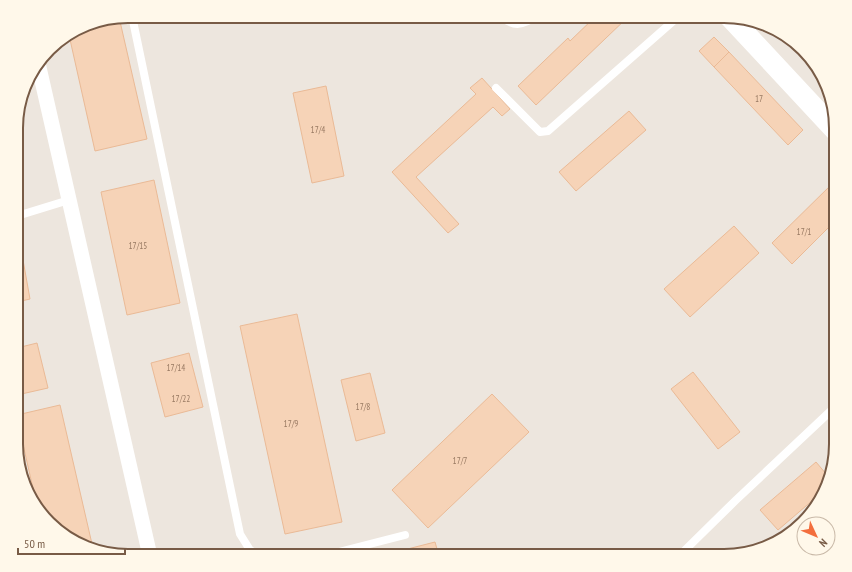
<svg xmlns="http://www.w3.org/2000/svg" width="852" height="572" font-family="'PT Sans Narrow',sans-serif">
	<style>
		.industrial { fill: #ede6de }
		.building { fill: #f6d3b7; stroke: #eaba96 }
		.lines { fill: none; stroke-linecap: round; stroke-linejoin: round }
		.lane { stroke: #fff; stroke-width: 8 }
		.street { stroke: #fff; stroke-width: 15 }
		.secondary { stroke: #fff; stroke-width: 21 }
		.labels { text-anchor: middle; stroke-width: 3; stroke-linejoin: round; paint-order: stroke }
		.number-label { font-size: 9px; fill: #987962 }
		.rim { fill: none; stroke: #785b46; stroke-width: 2 }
	</style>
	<rect width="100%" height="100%" fill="#fef5e2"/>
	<path class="industrial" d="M128 16H731L792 39 824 78 836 121V451L813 512 774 544 724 556H121L60 533 31 500 17 458V113L31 72 54 44 92 22Z"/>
	<g class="building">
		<path d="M596 16H629L536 105 518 86 568 38 570 41Z"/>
		<path d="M119 17 147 139 95 151 69 35 92 22Z"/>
		<path d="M714 37 729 52 714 67 699 51Z"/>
		<path d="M729 52 803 130 788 145 714 67Z"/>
		<path d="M482 78 510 109 502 116 493 107 416 177 459 224 448 233 392 172 476 94 470 88Z"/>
		<path d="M326 86 344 176 312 183 293 93Z"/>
		<path d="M629 111 646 130 576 191 559 172Z"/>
		<path d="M154 180 180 303 127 315 101 192Z"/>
		<path d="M833 183 836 187V220L792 264 772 243Z"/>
		<path d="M734 226 759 253 690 317 664 289Z"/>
		<path d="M23 260 30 299 17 302V262Z"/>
		<path d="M297 314 342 522 285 534 240 326Z"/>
		<path d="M37 343 48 388 17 395V348Z"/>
		<path d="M189 353 203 407 165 417 151 363Z"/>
		<path d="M693 372 740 432 718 449 671 389Z"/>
		<path d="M370 373 385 433 356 441 341 380Z"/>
		<path d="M492 394 529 432 428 528 392 490Z"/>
		<path d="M60 405 92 544H90L60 533 37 506 17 418V415Z"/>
		<path d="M816 462 827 475 820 494 778 530 760 510Z"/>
		<path d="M435 542 439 556H380Z"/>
	</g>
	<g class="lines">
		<g class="lane">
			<path d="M132 16 240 534 250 550 260 556"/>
			<path d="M501 16C514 28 523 25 537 16"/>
			<path d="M496 88 540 132 548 131 679 16"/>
			<path d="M17 216 69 200"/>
			<path d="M323 556 405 535"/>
			<path d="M679 556 736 500 836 406"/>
		</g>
		<path class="street" d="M38 63 150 556"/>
		<path class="secondary" d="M729 16 836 131"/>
	</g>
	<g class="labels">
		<g class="number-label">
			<text x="759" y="102">17</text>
			<text x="318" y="133">17/4</text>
			<text x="804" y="235">17/1</text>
			<text x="138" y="249">17/15</text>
			<text x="176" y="371">17/14</text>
			<text x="181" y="402">17/22</text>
			<text x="363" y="410">17/8</text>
			<text x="291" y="427">17/9</text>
			<text x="460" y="464">17/7</text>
		</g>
	</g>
	<path d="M0 0H852V572H0ZM128 23H724A105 105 0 0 1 829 128V444A105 105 0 0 1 724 549H128A105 105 0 0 1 23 444V128A105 105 0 0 1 128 23Z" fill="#fff8ea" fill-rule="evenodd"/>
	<path class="rim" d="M128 23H724A105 105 0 0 1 829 128V444A105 105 0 0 1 724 549H128A105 105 0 0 1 23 444V128A105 105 0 0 1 128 23Z"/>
	<g transform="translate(816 536) rotate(134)"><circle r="19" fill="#fff8ea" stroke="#c9b9a8"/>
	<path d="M0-3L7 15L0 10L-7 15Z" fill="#f36e3d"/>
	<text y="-6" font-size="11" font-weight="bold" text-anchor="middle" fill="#785b46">N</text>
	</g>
	<path d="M18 548v6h107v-6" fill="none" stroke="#785b46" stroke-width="2"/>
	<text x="24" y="548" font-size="12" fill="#785b46" stroke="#fff8ea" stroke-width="3" paint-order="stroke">50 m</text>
</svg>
